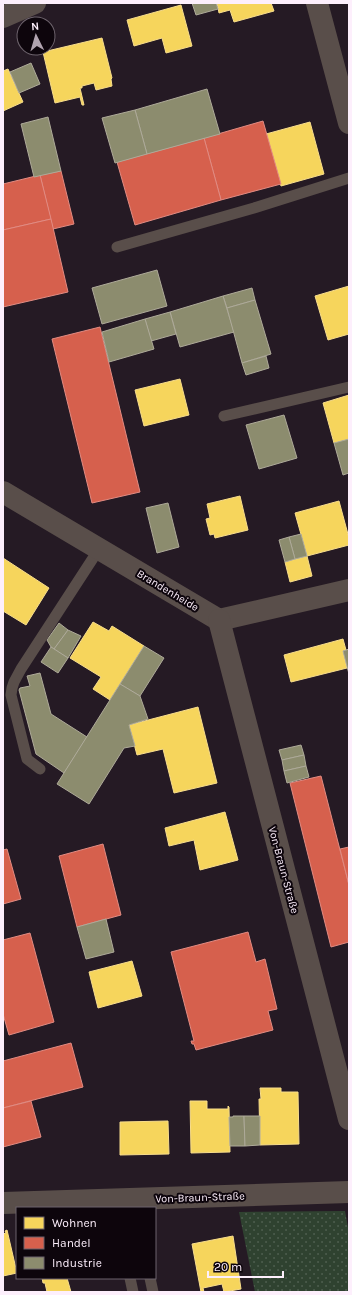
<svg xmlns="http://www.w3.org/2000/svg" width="352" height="1295" font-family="Karla,sans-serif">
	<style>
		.grass { fill: url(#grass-dots) }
		.homes { fill: #f6d55c; stroke: #f8dd8c }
		.shops { fill: #d6604d; stroke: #e28b82 }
		.industry { fill: #8c8c6e; stroke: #aeaa99 }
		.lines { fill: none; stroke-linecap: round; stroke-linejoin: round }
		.lane { stroke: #594e4a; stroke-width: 11 }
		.street { stroke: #594e4a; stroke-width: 22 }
		.labels { text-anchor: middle; stroke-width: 4; stroke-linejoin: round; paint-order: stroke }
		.street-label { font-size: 11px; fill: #fdeffc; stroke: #0d050c }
	</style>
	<defs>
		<pattern id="grass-dots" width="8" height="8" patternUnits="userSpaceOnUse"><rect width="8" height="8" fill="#2f4230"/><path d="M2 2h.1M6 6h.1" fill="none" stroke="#4e5e4f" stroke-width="1.8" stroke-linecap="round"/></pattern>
	</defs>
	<rect width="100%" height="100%" fill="#251a24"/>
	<path class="grass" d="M345 1211 349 1233V1292H255L239 1212Z"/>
	<g class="homes">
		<path d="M217 3H271L274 11 234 22 230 10 219 13Z"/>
		<path d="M181 5 192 46 166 53 162 38 134 46 127 20Z"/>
		<path d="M102 38 112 78 111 79 112 86 96 90 94 83 82 86V88H80L84 105H82L80 97 55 103 43 52Z"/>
		<path d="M8 69 23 102 3 111V71Z"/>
		<path d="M310 122 324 174 281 186 266 134Z"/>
		<path d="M349 286V334L328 340 315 296Z"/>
		<path d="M180 379 189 415 144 426 135 390Z"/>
		<path d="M349 395V439L334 443 323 403Z"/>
		<path d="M240 496 248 530 215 538 214 534 210 535 206 519 210 518 207 504Z"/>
		<path d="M339 501 349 538V545L307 556 295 513Z"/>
		<path d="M307 556 312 576 290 582 285 562Z"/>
		<path d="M3 558 49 588 26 625 3 611Z"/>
		<path d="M93 622 109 631 112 626 144 646 110 700 93 689 101 677 70 658Z"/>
		<path d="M343 639 346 650 343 651 347 668 291 682 284 655Z"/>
		<path d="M198 707 217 783 174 793 163 749 137 755 129 725Z"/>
		<path d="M225 812 238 860 200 870 194 840 169 846 165 828Z"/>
		<path d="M132 961 142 996 98 1008 89 972Z"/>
		<path d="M260 1088H281V1092H298L299 1144 260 1145 259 1099H261Z"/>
		<path d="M190 1101H207V1109H228V1106L229 1107 230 1152 191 1153Z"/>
		<path d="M168 1121 169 1154 120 1155V1122Z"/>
		<path d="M7 1230 17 1273 3 1276V1234L6 1233 5 1231Z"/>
		<path d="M233 1236 241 1289 224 1292 222 1284 203 1288 204 1292H201L192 1244Z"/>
		<path d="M42 1278H67L71 1292H47L45 1283H43Z"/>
	</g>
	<g class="shops">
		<path d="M263 121 281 184 221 200 204 138Z"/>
		<path d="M204 138 221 200 135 225 117 162Z"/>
		<path d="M61 171 74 224 53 229 40 175Z"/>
		<path d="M40 175 51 219 3 230V184Z"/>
		<path d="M51 219 68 292 3 307V230Z"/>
		<path d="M100 327 140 492 92 503 52 339Z"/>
		<path d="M321 776 349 885V942L331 947 290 783Z"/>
		<path d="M103 844 121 915 77 927 59 856Z"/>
		<path d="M349 847V885L340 849Z"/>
		<path d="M7 849 21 899 3 904V850Z"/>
		<path d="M248 932 256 962 265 959 277 1009 268 1011 273 1030 196 1050 194 1044H192L191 1041H194L171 952Z"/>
		<path d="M30 933 54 1022 9 1035 3 1014V940Z"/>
		<path d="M71 1043 83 1087 3 1108V1061Z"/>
		<path d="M31 1101 41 1137 3 1147V1108Z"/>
	</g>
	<g class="industry">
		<path d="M192 3H216L218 9 196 15Z"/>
		<path d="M31 63 40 84 19 93 10 72Z"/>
		<path d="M207 89 220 134 147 154 135 110Z"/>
		<path d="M135 110 147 154 115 163 102 118Z"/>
		<path d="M48 117 61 171 34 177 21 124Z"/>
		<path d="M157 270 167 306 102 324 92 288Z"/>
		<path d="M252 288 255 300 227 308 223 296Z"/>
		<path d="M223 296 234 332 180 347 170 312Z"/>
		<path d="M255 300 271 354 242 363 227 308Z"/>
		<path d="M170 312 176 334 151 341 145 319Z"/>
		<path d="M145 319 154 349 109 362 102 332Z"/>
		<path d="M266 356 269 368 246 375 242 363Z"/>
		<path d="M284 415 297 458 259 469 246 425Z"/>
		<path d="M349 439V473L343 475 334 443Z"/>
		<path d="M168 503 179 547 157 553 146 508Z"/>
		<path d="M301 534 307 556 295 559 289 537Z"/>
		<path d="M289 537 295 559 285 562 279 540Z"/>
		<path d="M59 623 68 630 54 649 51 647 47 640Z"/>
		<path d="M68 630 81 636 68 658 54 649Z"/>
		<path d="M144 646 164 658 140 696 120 684Z"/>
		<path d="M51 647 68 658 58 673 41 662Z"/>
		<path d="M349 649V674L343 651Z"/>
		<path d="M40 673 51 714 87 737 64 773 36 754 19 690 20 688 30 686 27 676Z"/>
		<path d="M120 684 140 696 148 719 129 725 135 746 124 748 89 804 57 784Z"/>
		<path d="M301 745 304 755 282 760 279 750Z"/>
		<path d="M304 755 306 766 284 771 282 760Z"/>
		<path d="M306 766 309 777 287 783 284 771Z"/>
		<path d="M106 919 114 952 86 959 77 927Z"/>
		<path d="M233 1116H244L245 1146H230L229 1117H233Z"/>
		<path d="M244 1116H260V1145L245 1146Z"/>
	</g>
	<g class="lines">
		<g class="lane">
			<path d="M117 247 254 208 349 178"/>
			<path d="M224 416 349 387"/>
			<path d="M40 769 27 759 11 695 12 688 14 682 21 669 99 549"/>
			<path d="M130 1278 133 1292"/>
			<path d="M150 1278 153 1292"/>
		</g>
		<g class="street">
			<path d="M317 3 349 123"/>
			<path d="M3 17 35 3"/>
			<path d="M3 492 219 620 349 590"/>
			<path d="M219 620 349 1119"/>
			<path d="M3 1203 349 1192"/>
		</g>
	</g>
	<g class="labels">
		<g class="street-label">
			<text transform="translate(168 590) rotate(31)" y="4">Brandenheide</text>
			<text transform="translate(284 870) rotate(75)" y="4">Von-Braun-Straße</text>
			<text transform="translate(200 1197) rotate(-2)" y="4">Von-Braun-Straße</text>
		</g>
	</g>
	<rect width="352" height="1295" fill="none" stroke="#fdeffc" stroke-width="8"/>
	<rect x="16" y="1207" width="140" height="72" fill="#0d050c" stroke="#6d636c"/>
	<rect x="24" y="1217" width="20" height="12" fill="#f6d55c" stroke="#6d636c"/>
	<text x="52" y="1227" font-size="12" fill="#fdeffc">Wohnen</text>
	<rect x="24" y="1237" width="20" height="12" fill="#d6604d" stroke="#6d636c"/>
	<text x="52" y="1247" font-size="12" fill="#fdeffc">Handel</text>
	<rect x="24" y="1257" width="20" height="12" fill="#8c8c6e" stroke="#6d636c"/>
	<text x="52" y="1267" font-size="12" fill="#fdeffc">Industrie</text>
	<g transform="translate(36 36) rotate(355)"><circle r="19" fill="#0d050c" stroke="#6d636c"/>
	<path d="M0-3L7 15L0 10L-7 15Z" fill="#b1a4b0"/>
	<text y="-6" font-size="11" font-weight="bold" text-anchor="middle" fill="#fdeffc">N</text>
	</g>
	<path d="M208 1271v6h75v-6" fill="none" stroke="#fdeffc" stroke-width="2"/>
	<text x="214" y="1271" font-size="12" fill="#fdeffc" stroke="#0d050c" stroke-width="3" paint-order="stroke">20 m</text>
</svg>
